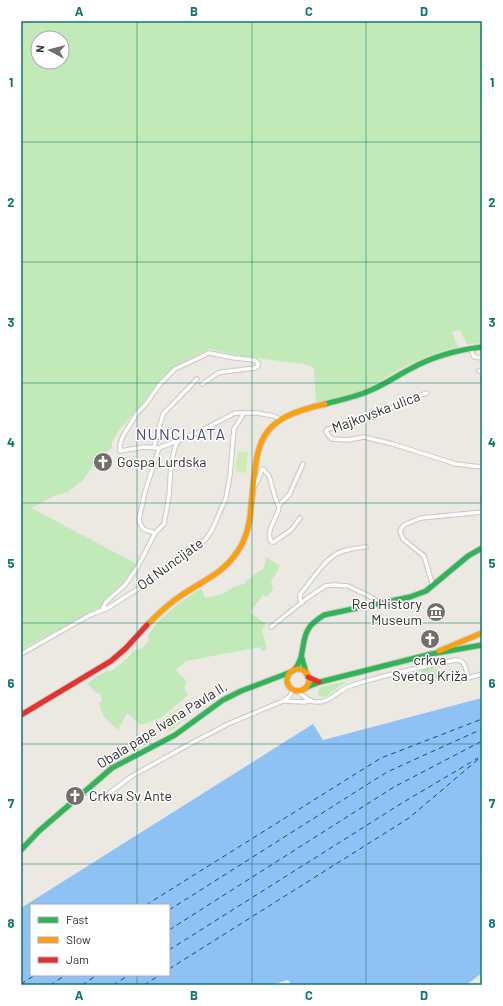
<svg xmlns="http://www.w3.org/2000/svg" width="503" height="1006" font-family="Barlow,sans-serif">
	<style>
		.green { fill: #c1eab8; fill-rule: evenodd }
		.pitch { fill: #cceeb5 }
		.water { fill: #8fc2f4; fill-rule: evenodd }
		.lines { fill: none; stroke-linecap: round; stroke-linejoin: round }
		.ferry { stroke: #004bad; stroke-width: 1; stroke-dasharray: 5 4; stroke-linecap: butt }
		.street-casing { stroke: #c8c8c7; stroke-width: 5.5 }
		.fast-casing { stroke: #c8c8c7; stroke-width: 7 }
		.slow-casing { stroke: #c8c8c7; stroke-width: 7 }
		.jam-casing { stroke: #c8c8c7; stroke-width: 7 }
		.street { stroke: #fcfcfb; stroke-width: 3.5 }
		.fast { stroke: #30b455; stroke-width: 5 }
		.slow { stroke: #ff9f0a; stroke-width: 5 }
		.jam { stroke: #e5322d; stroke-width: 5 }
		.grid { fill: none; stroke: #0f766e; stroke-width: 1; stroke-opacity: 0.55 }
		.labels { text-anchor: middle; stroke-width: 3; stroke-linejoin: round; paint-order: stroke }
		.street-label { font-size: 14px; fill: #2d2d2d; stroke: #fff }
		.poi-label { font-size: 14px; fill: #2d2d2d; stroke: #fff; text-anchor: start }
		.quarter-label { font-size: 16px; letter-spacing: 1px; fill: #4a4783; stroke: #fff }
		.neatline { fill: none; stroke: #0f766e; stroke-width: 1.5 }
		.grid-label { font-size: 13px; text-anchor: middle; font-weight: bold; fill: #0f766e }
	</style>
	<rect width="100%" height="100%" fill="#ebe9e2"/>
	<g class="green">
		<path d="M21 21H482V343L467 344 460 330 452 332 458 347 439 352 407 365 368 388 350 394 316 402 314 368 304 364 239 356 209 349 174 367 158 383 144 402 120 429 112 442V447L105 454 100 455 83 480 68 492 54 496 31 508 137 564 122 585 99 609 29 645 21 651ZM38 38H62V62H38Z"/>
		<path d="M266 557 280 566 271 582 273 589 267 597 263 595 250 612 266 624 262 630 267 649 262 651 260 647 186 661 176 670 187 682 184 688 188 695 161 718 141 725 127 713 118 730 104 717 99 704 102 699 100 693H96L87 683 108 670 110 672 128 658 134 650 141 649 149 641 148 637C155 620 184 599 201 588L205 598 222 594 236 586 244 584 247 580 264 568Z"/>
		<path d="M431 668 437 669 439 674 436 678 424 682 423 677H426L425 673 422 674 420 670Z"/>
		<path d="M347 681 325 697C320 697 318 695 318 691L321 687Z"/>
	</g>
	<g class="pitch">
		<path d="M238 451 248 452 246 473 235 471Z"/>
		<path d="M179 708 186 719 169 732 162 720Z"/>
	</g>
	<path class="water" d="M482 698V973L466 985H289L290 982 288 980 271 985H21V908L313 724 323 740ZM31 905H169V975H31Z"/>
	<g class="lines">
		<g class="ferry">
			<path d="M146 905 381 758 482 719"/>
			<path d="M169 910 387 772 482 729"/>
			<path d="M169 930 394 787 482 741"/>
			<path d="M169 950 402 803 478 758"/>
			<path d="M169 969 409 818 482 756"/>
			<path d="M21 984 35 975"/>
			<path d="M50 985 66 975"/>
			<path d="M82 985 97 975"/>
			<path d="M113 985 129 975"/>
			<path d="M144 985 160 975"/>
		</g>
		<defs>
			<g id="street">
				<path d="M470 349 474 357 482 358"/>
				<path d="M479 371H482"/>
				<path d="M202 384 218 373 222 372 255 368 258 366V363L254 360 235 358 209 353 175 369 160 384 146 404 137 413 123 436 120 444V451L144 447 159 448 195 434 235 413H257L274 416 281 420"/>
				<path d="M427 393 409 399 374 416 328 429 326 431 328 435 332 439 348 440 364 437 393 444 456 464 482 467"/>
				<path d="M154 447 163 414 197 379"/>
				<path d="M253 488 258 480 262 469 264 470 269 476 275 497 279 508C277 518 264 533 272 542H274L291 530 300 518"/>
				<path d="M279 505 289 495 303 464"/>
				<path d="M155 533 143 529 140 523 139 519 145 492 159 448"/>
				<path d="M433 586 424 556 403 539 400 531 403 526 406 524 421 518 482 512"/>
				<path d="M302 603 300 600V594C312 581 322 562 338 553 347 549 357 548 366 547"/>
				<path d="M102 610 106 602 125 585 137 568 155 533 164 524 169 496 171 464 175 447 179 440"/>
				<path d="M271 627 306 599 325 586 334 585 348 586 367 595 374 599 379 604"/>
				<path d="M21 654 90 615 108 608 144 585 181 554 205 540 212 530 226 498 230 475 234 429 244 413"/>
				<path d="M296 691C304 695 308 702 317 702 330 703 338 690 350 686 384 675 421 667 456 660 466 660 466 670 468 678L482 674"/>
				<path d="M284 701 303 702 310 701"/>
				<path d="M86 791 94 798 100 800 132 776 188 745 228 724 283 701 289 697 293 690"/>
			</g>
			<g id="fast">
				<path d="M325 404C340 400 355 397 369 391 384 385 398 375 412 368 434 356 457 350 482 347"/>
				<path d="M302 658 306 673"/>
				<path d="M294 670C306 657 300 641 309 628 313 622 318 619 324 615L410 597 426 591 468 556 482 548"/>
				<path d="M307 687 320 682 431 654 482 645"/>
				<path d="M21 850 39 831 112 768 175 735 223 700 241 691 291 672"/>
			</g>
			<g id="slow">
				<path d="M147 625C157 615 167 605 179 597 197 584 222 574 235 555 246 541 250 525 251 507 258 443 253 420 325 404"/>
				<path d="M439 651 482 633"/>
				<circle cx="298" cy="680" r="11"/>
			</g>
			<g id="jam">
				<path d="M308 677 319 682"/>
				<path d="M21 715 111 661 126 648 147 625"/>
			</g>
		</defs>
		<use href="#street" class="street-casing"/>
		<use href="#fast" class="fast-casing"/>
		<use href="#slow" class="slow-casing"/>
		<use href="#jam" class="jam-casing"/>
		<use href="#street" class="street"/>
		<use href="#fast" class="fast"/>
		<use href="#slow" class="slow"/>
		<use href="#jam" class="jam"/>
	</g>
	<path class="grid" d="M137 21V905M252 21V985M366 21V985M21 142H482M21 262H482M21 383H482M21 503H482M21 623H482M21 744H482M21 864H482M137 975V985"/>
	<defs>
		<symbol id="church-disc" viewBox="-11 -11 22 22"><circle r="9.5" fill="#706f6c" stroke="#fff"/><path d="M-1.2-6h2.4v3.5h3.3v2.4h-3.3V6h-2.4V-.1h-3.3v-2.4h3.3Z" fill="#fff"/></symbol>
		<symbol id="museum-disc" viewBox="-11 -11 22 22"><circle r="9.5" fill="#706f6c" stroke="#fff"/><path d="M0-6L6-3V-2H-6V-3ZM-5-1h2V3h-2ZM-1-1h2V3h-2ZM3-1h2V3H3ZM-6 4H6V6H-6Z" fill="#fff"/></symbol>
	</defs>
	<g fill-rule="evenodd">
		<use href="#church-disc" x="92" y="451" width="22" height="22"/>
		<use href="#museum-disc" x="425" y="601" width="22" height="22"/>
		<use href="#church-disc" x="419" y="628" width="22" height="22"/>
		<use href="#church-disc" x="64" y="785" width="22" height="22"/>
	</g>
	<g class="labels">
		<g class="street-label">
			<text transform="translate(376 412) rotate(-21)" y="5">Majkovska ulica</text>
			<text transform="translate(170 564) rotate(-36)" y="5">Od Nuncijate</text>
			<text transform="translate(162 725) rotate(-32)" y="5">Obala pape Ivana Pavla II.</text>
		</g>
		<g class="poi-label">
			<text x="117" y="467">Gospa Lurdska</text>
			<text x="422" y="609" text-anchor="end">Red History<tspan x="422" dy="16">Museum</tspan></text>
			<text x="430" y="665" text-anchor="middle">crkva<tspan x="430" dy="16">Svetog Križa</tspan></text>
			<text x="89" y="801">Crkva Sv Ante</text>
		</g>
		<g class="quarter-label">
			<text x="181" y="440">NUNCIJATA</text>
		</g>
	</g>
	<rect width="503" height="1006" fill="none" stroke="#ffffff" stroke-width="44"/>
	<rect x="30" y="904" width="140" height="72" fill="#ffffff" stroke="#ababab"/>
	<rect x="38" y="917" width="20" height="6" fill="#30b455" stroke="#ababab"/>
	<text x="66" y="924" font-size="12" fill="#2d2d2d">Fast</text>
	<rect x="38" y="937" width="20" height="6" fill="#ff9f0a" stroke="#ababab"/>
	<text x="66" y="944" font-size="12" fill="#2d2d2d">Slow</text>
	<rect x="38" y="957" width="20" height="6" fill="#e5322d" stroke="#ababab"/>
	<text x="66" y="964" font-size="12" fill="#2d2d2d">Jam</text>
	<g transform="translate(50 50) rotate(277)"><circle r="19" fill="#ffffff" stroke="#ababab"/>
	<path d="M0-3L7 15L0 10L-7 15Z" fill="#706f6c"/>
	<text y="-6" font-size="11" font-weight="bold" text-anchor="middle" fill="#2d2d2d">N</text>
	</g>
	<rect x="22" y="22" width="459" height="962" class="neatline"/>
	<g class="grid-label">
		<text x="79" y="16">A</text>
		<text x="194" y="16">B</text>
		<text x="309" y="16">C</text>
		<text x="424" y="16">D</text>
		<text x="11" y="87">1</text>
		<text x="492" y="87">1</text>
		<text x="11" y="207">2</text>
		<text x="492" y="207">2</text>
		<text x="11" y="327">3</text>
		<text x="492" y="327">3</text>
		<text x="11" y="447">4</text>
		<text x="492" y="447">4</text>
		<text x="11" y="568">5</text>
		<text x="492" y="568">5</text>
		<text x="11" y="688">6</text>
		<text x="492" y="688">6</text>
		<text x="11" y="808">7</text>
		<text x="492" y="808">7</text>
		<text x="11" y="928">8</text>
		<text x="492" y="928">8</text>
		<text x="79" y="1000">A</text>
		<text x="194" y="1000">B</text>
		<text x="309" y="1000">C</text>
		<text x="424" y="1000">D</text>
	</g>
</svg>
